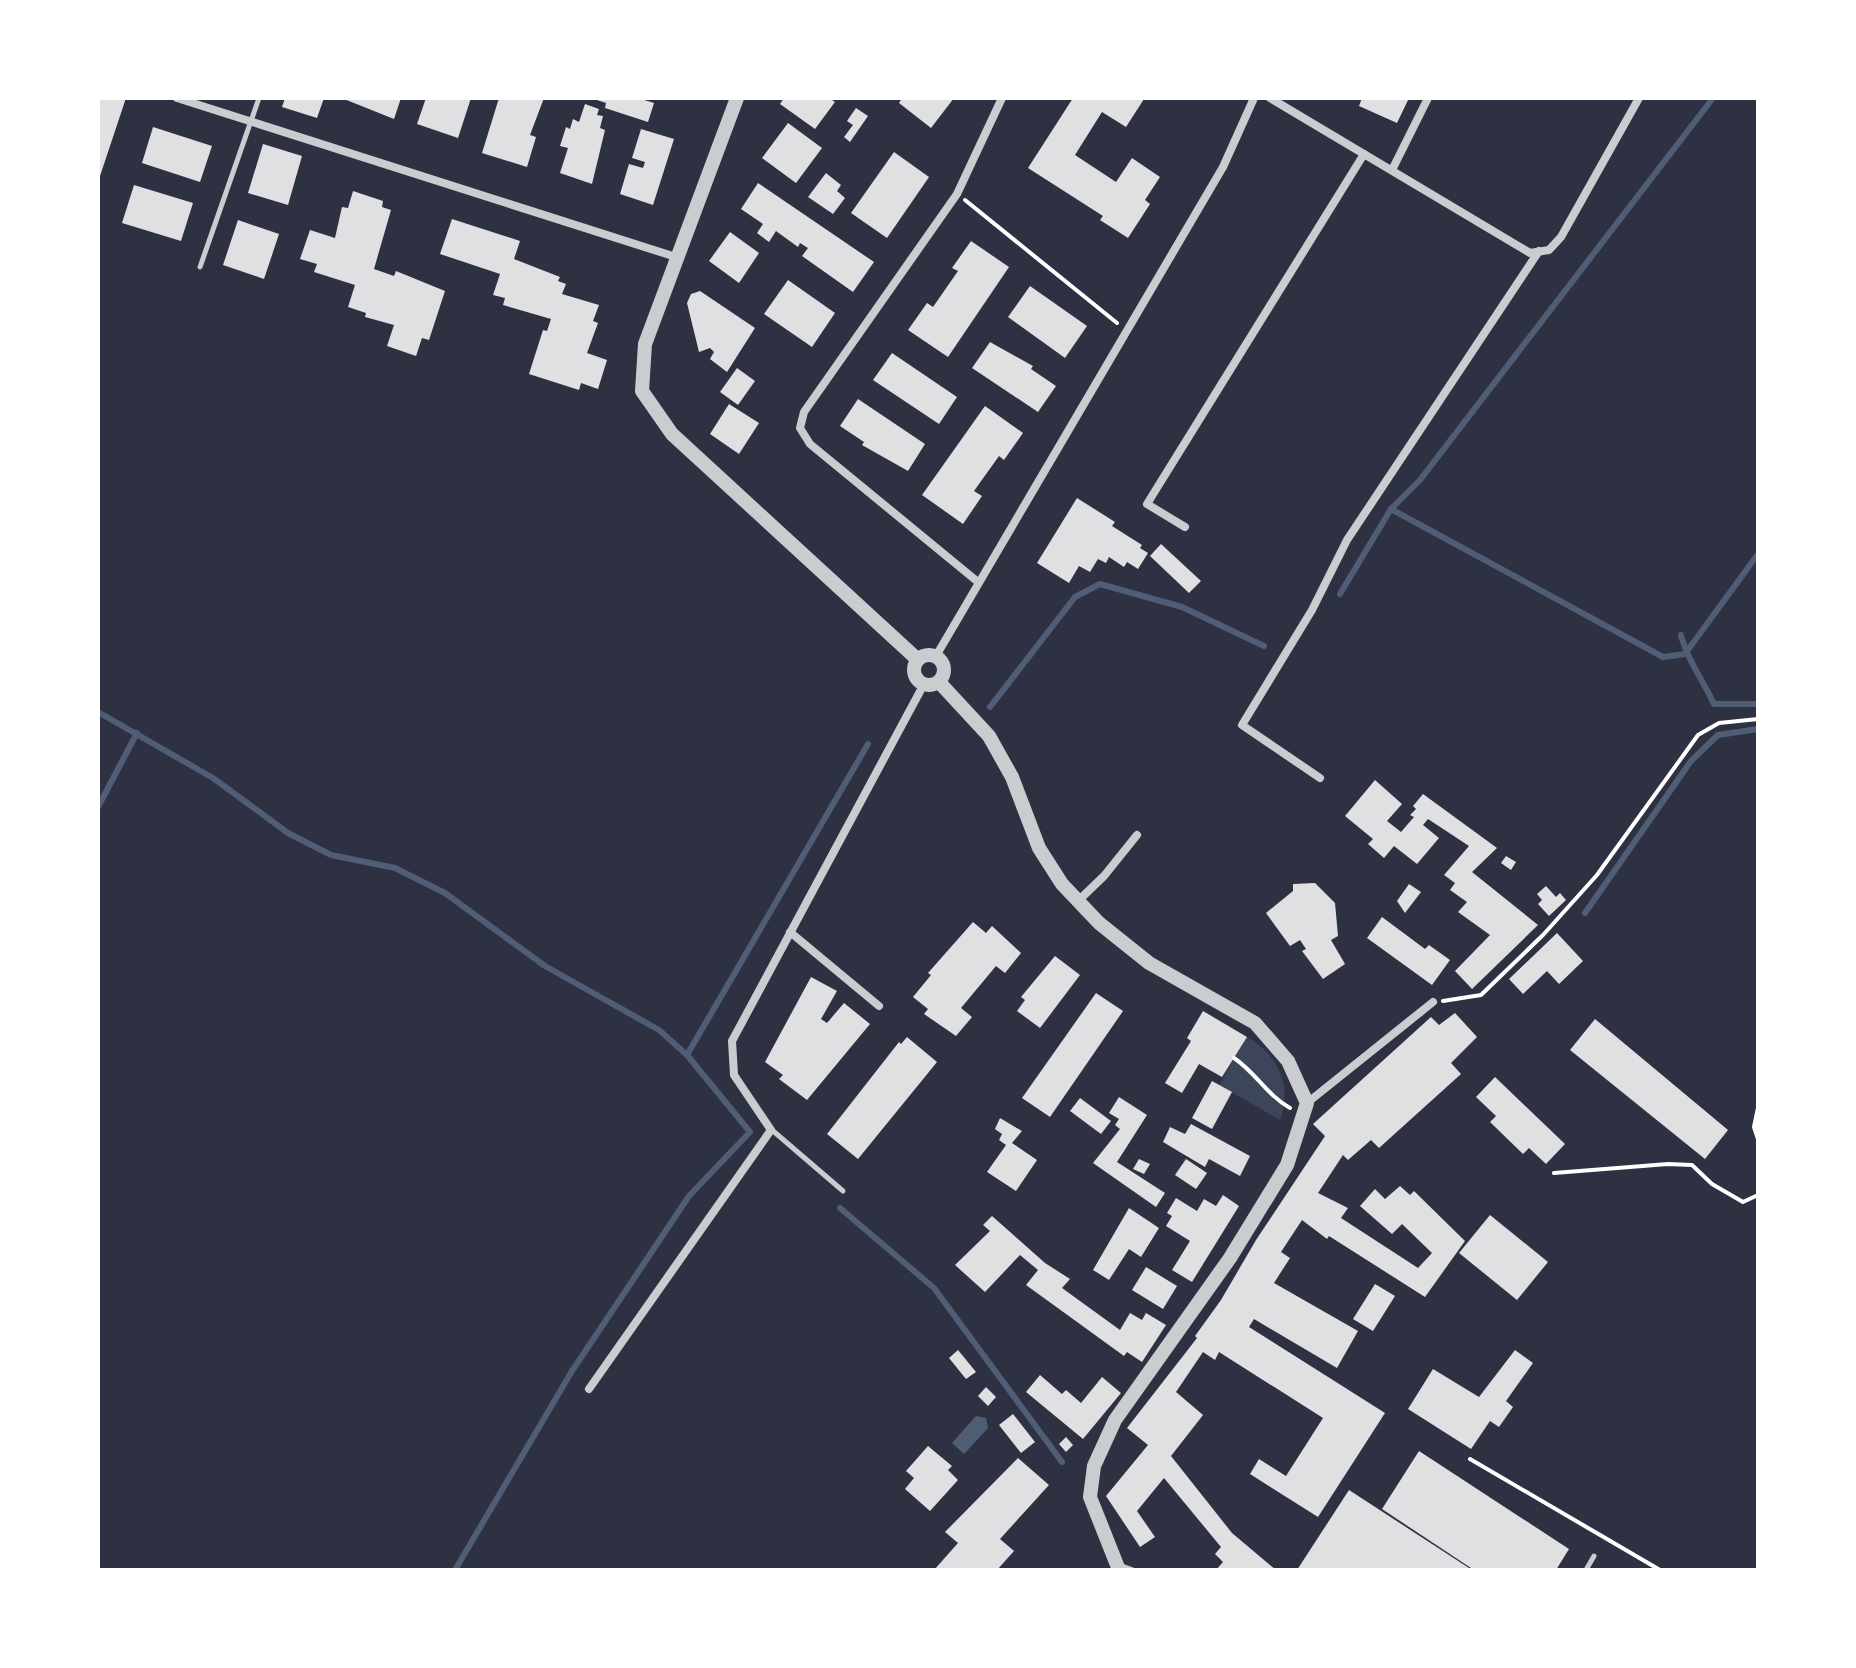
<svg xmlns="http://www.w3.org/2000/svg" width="1856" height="1668" font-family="'Fira Sans Condensed',sans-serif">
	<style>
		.green { fill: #3c4559 }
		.water { fill: #4f5d75 }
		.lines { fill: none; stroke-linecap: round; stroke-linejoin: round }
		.stream { stroke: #4f5d75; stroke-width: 6 }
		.building { fill: #e0e0e3 }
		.path { stroke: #fff; stroke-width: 4 }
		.service { stroke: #caccd0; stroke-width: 5 }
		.minor { stroke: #caccd0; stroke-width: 8 }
		.tertiary { stroke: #caccd0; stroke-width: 14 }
	</style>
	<rect width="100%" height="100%" fill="#2d3142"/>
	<path class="green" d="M1247 1037C1278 1054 1293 1087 1280 1120L1219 1085Z"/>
	<path class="water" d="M976 1416 986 1418 988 1428 964 1454 952 1443Z"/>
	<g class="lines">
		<g class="stream">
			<path d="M1391 509 1420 480 1713 98"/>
			<path d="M1340 594 1391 509 1663 657 1685 654 1758 554"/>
			<path d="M1681 635C1687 659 1703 680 1714 704H1758"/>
			<path d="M990 707 1075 597 1100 584 1182 607 1264 646"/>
			<path d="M98 712 213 778 288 833 331 855 395 868 445 893 545 966 659 1030 687 1055 750 1132 689 1196 572 1371 455 1570"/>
			<path d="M98 807 137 733"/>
			<path d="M1585 913 1691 761 1718 735 1758 729"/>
			<path d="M687 1055 868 744"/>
			<path d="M840 1208 934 1288 1062 1462"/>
		</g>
	</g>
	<g class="building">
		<path d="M98 98H126L99 179H98Z"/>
		<path d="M285 98H324L317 118 282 107Z"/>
		<path d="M401 98 394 119 344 99V98Z"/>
		<path d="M426 98H471L458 138 417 124Z"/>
		<path d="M499 98H544L530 135 536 137 527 167 482 153Z"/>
		<path d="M591 98H638L654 103 648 122 605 108 606 103Z"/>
		<path d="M784 98H829L835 102 815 129 780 104Z"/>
		<path d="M902 98H954L931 128 899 103Z"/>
		<path d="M1073 98 1144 99 1126 127 1102 112 1075 155 1116 182 1132 158 1160 177 1145 200 1150 204 1128 238 1100 220 1103 216 1028 168Z"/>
		<path d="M1362 98H1409L1397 123 1359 106Z"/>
		<path d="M585 104 599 109 597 115 603 116 600 128 605 130 592 184 560 173 568 148 560 146 566 127 570 129 573 119 579 122Z"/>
		<path d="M856 108 868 116 850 142 844 137 853 125 847 121Z"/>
		<path d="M788 123 822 148 796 183 762 158Z"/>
		<path d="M153 127 212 146 200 182 142 163Z"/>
		<path d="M641 129 674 139 653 205 620 194 629 164 643 168 645 162 632 158Z"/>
		<path d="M263 144 302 156 288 205 248 193Z"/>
		<path d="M894 152 929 177 887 238 851 213Z"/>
		<path d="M826 173 841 185 837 191 845 198 833 214 808 197Z"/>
		<path d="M758 183 874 262 853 292 802 256 808 248 800 243 798 247 776 231 769 242 757 233 763 224 741 209Z"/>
		<path d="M134 185 193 203 181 241 122 223Z"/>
		<path d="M353 191 383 201 382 207 391 210 374 269 394 276 396 271 445 291 429 340 422 338 416 356 387 346 394 325 365 317 366 313 348 307 355 285 314 272 317 264 300 259 310 230 335 238 342 207 348 208Z"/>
		<path d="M452 219 520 241 514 259 560 277 558 281 566 284 562 294 599 305 593 321 598 323 587 353 607 360 598 389 581 383 579 390 529 374 543 330 547 331 551 319 503 305 505 298 493 295 500 274 440 254Z"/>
		<path d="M238 220 279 234 264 279 223 265Z"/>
		<path d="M730 232 759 253 739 283 709 261Z"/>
		<path d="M971 241 1009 267 948 357 908 330 927 303 933 307 958 271 952 268Z"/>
		<path d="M788 280 835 313 812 347 764 314Z"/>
		<path d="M1030 286 1087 326 1065 358 1008 317Z"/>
		<path d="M700 291 755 328 727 372 710 359 714 352 710 348 699 352 687 303 691 294Z"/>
		<path d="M990 342 1033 366 1031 369 1056 386 1038 412 972 368Z"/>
		<path d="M892 353 957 397 939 424 873 380Z"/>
		<path d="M737 368 755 381 738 405 720 392Z"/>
		<path d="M858 399 925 444 908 471 862 445 864 442 840 426Z"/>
		<path d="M729 404 759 423 739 454 710 434Z"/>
		<path d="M985 406 1023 433 1004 460 999 456 974 491 982 496 963 524 922 495Z"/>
		<path d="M1077 498 1115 522 1112 526 1142 545 1140 548 1148 553 1138 569 1127 562 1124 567 1109 557 1106 563 1098 559 1090 572 1079 566 1069 583 1037 563Z"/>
		<path d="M1161 544 1201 581 1189 593 1150 556Z"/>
		<path d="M1375 780 1402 804 1387 821 1401 832 1414 817 1410 815 1416 809 1413 806 1423 794 1497 848 1472 872 1538 925 1472 989 1455 971 1490 935 1458 912 1467 902 1450 890 1455 883 1444 875 1469 846 1428 819 1423 825 1439 838 1417 864 1394 846 1384 858 1368 844 1373 839 1345 816Z"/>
		<path d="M1506 856 1516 862 1511 870 1501 863Z"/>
		<path d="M1315 883 1335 903 1338 936 1331 940 1345 964 1323 979 1302 951 1306 949 1300 940 1290 946 1266 913 1293 891V884Z"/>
		<path d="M1409 884 1421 892 1405 913 1397 901Z"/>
		<path d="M1546 886 1556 897 1560 893 1566 900 1549 916 1538 904 1542 900 1537 894Z"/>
		<path d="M1382 917 1425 949 1429 945 1450 960 1432 985 1367 938Z"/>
		<path d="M973 922 986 933 992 926 1021 953 1005 973 996 966 961 1008 972 1017 956 1036 924 1014 928 1009 913 997 931 975 928 973Z"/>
		<path d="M1557 933 1583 961 1559 984 1547 971 1523 994 1509 979Z"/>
		<path d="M1055 956 1080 975 1040 1028 1017 1011 1025 1000 1021 997Z"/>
		<path d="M811 977 837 991 821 1019 827 1023 844 1003 870 1024 807 1100 779 1079 783 1075 765 1062Z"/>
		<path d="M1096 993 1123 1011 1050 1117 1022 1098Z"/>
		<path d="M1203 1011 1247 1037 1222 1077 1199 1064 1182 1093 1165 1083 1191 1041 1187 1038Z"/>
		<path d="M1455 1013 1477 1037 1451 1063 1461 1074 1379 1148 1371 1140 1348 1160 1343 1155 1318 1193 1348 1208 1341 1218 1418 1268 1432 1253 1402 1224 1392 1234 1360 1206 1375 1189 1385 1199 1400 1186 1410 1195 1414 1191 1465 1241 1425 1297 1329 1236 1327 1239 1302 1220 1281 1252 1290 1258 1274 1283 1358 1331 1337 1368 1254 1319 1249 1327 1385 1413 1318 1517 1250 1474 1259 1459 1286 1476 1323 1418 1219 1352 1215 1360 1203 1352 1176 1392 1203 1415 1171 1456 1232 1533 1276 1570H1216L1223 1562 1215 1554 1221 1547 1164 1478 1137 1511 1155 1537 1140 1547 1106 1496 1148 1445 1127 1428 1197 1338 1195 1336 1221 1300 1256 1240 1325 1136 1313 1124 1431 1017 1439 1025Z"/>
		<path d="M1595 1019 1728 1130 1705 1159 1570 1050Z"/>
		<path d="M907 1037 937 1062 858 1159 827 1134 899 1042 901 1044Z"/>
		<path d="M1495 1077 1565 1144 1546 1164 1529 1148 1523 1154 1490 1122 1496 1116 1476 1097Z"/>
		<path d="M1212 1081 1232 1092 1212 1129 1192 1118Z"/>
		<path d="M1119 1097 1147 1115 1117 1162 1165 1193 1156 1207 1093 1163 1120 1129 1115 1125 1119 1119 1109 1113Z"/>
		<path d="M1080 1098 1111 1121 1101 1134 1070 1111Z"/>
		<path d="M1000 1118 1022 1131 1012 1143 1037 1160 1016 1191 987 1172 1006 1145 999 1140 1002 1134 995 1129Z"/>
		<path d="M1191 1124 1250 1156 1240 1176 1209 1159 1205 1167 1163 1142 1170 1127 1185 1134Z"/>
		<path d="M1139 1159 1150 1164 1144 1174 1133 1169Z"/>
		<path d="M1186 1159 1207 1173 1196 1189 1175 1175Z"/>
		<path d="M1223 1195 1239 1206 1192 1282 1172 1270 1190 1241 1166 1226 1172 1216 1167 1213 1176 1198 1197 1211 1204 1199 1216 1206Z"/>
		<path d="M1129 1208 1159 1228 1141 1257 1129 1249 1109 1280 1093 1270Z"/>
		<path d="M1490 1215 1548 1262 1517 1300 1459 1253Z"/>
		<path d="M992 1216 1045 1263 1070 1279 1062 1288 1120 1330 1130 1313 1142 1320 1146 1313 1166 1325 1142 1362 1127 1352 1124 1356 1026 1285 1038 1270 1020 1255 985 1292 955 1265 990 1231 983 1225Z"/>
		<path d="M1146 1267 1177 1286 1163 1309 1132 1290Z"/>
		<path d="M1375 1284 1395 1296 1373 1331 1353 1319Z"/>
		<path d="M958 1350 976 1372 966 1379 949 1358Z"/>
		<path d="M1515 1350 1533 1363 1506 1401 1513 1407 1499 1427 1490 1421 1471 1449 1408 1409 1433 1369 1479 1397Z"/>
		<path d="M1040 1375 1062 1394 1066 1390 1081 1403 1102 1377 1121 1393 1083 1439 1026 1392Z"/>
		<path d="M986 1387 996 1397 988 1406 978 1396Z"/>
		<path d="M1013 1414 1035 1442 1021 1453 999 1425Z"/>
		<path d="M1066 1437 1073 1445 1066 1452 1059 1444Z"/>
		<path d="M928 1446 952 1466 948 1470 958 1480 930 1511 905 1489 914 1478 906 1471Z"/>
		<path d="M1419 1451 1569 1549 1556 1570H1474L1382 1509Z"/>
		<path d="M1018 1458 1049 1485 1000 1539 1014 1551 997 1570H934L958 1543 945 1532Z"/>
		<path d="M1349 1490 1472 1570H1297Z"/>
	</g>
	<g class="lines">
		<g class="path">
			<path d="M965 200 1117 323"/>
			<path d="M1443 1001 1481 995 1543 935 1597 875 1698 735 1719 723 1758 719"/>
			<path d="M1234 1058C1255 1072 1268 1096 1290 1108"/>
			<path d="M1758 1108 1754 1127 1758 1139"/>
			<path d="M1554 1173 1668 1164 1692 1165 1712 1184 1743 1202 1758 1195"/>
			<path d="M1470 1459 1660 1570"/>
		</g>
		<g class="service">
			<path d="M200 267 259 98"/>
			<path d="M772 1130 843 1191"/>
			<path d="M1122 1566 1133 1570"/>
			<path d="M1586 1570 1594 1556"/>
		</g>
		<g class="minor">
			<path d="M177 98 676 257"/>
			<path d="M1270 98 1530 253 1549 250 1561 237 1639 98"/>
			<path d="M1392 170 1428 98"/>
			<path d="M1185 527 1147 504 1364 154"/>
			<path d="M978 582 810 444 800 428 804 412 957 194 1002 98"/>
			<path d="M936 656 1223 167 1254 98"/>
			<path d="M1320 778 1242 725 1312 610 1347 540 1539 251"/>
			<path d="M1078 901 1104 876 1137 835"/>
			<path d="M790 932 879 1006"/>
			<path d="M1307 1103 1433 1002"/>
			<path d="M589 1389 771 1130 734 1075 732 1041 924 684"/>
		</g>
		<g class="tertiary">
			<path d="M737 98 645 344 642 391 672 434 917 659"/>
			<circle cx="929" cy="670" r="15"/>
			<path d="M939 682 989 736 1012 777 1039 848 1062 884 1099 923 1149 963 1255 1023 1288 1061 1307 1103 1287 1165 1230 1258 1115 1420 1094 1466 1090 1497 1119 1570"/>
		</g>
	</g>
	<rect width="1856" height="1668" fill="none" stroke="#ffffff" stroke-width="200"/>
</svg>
